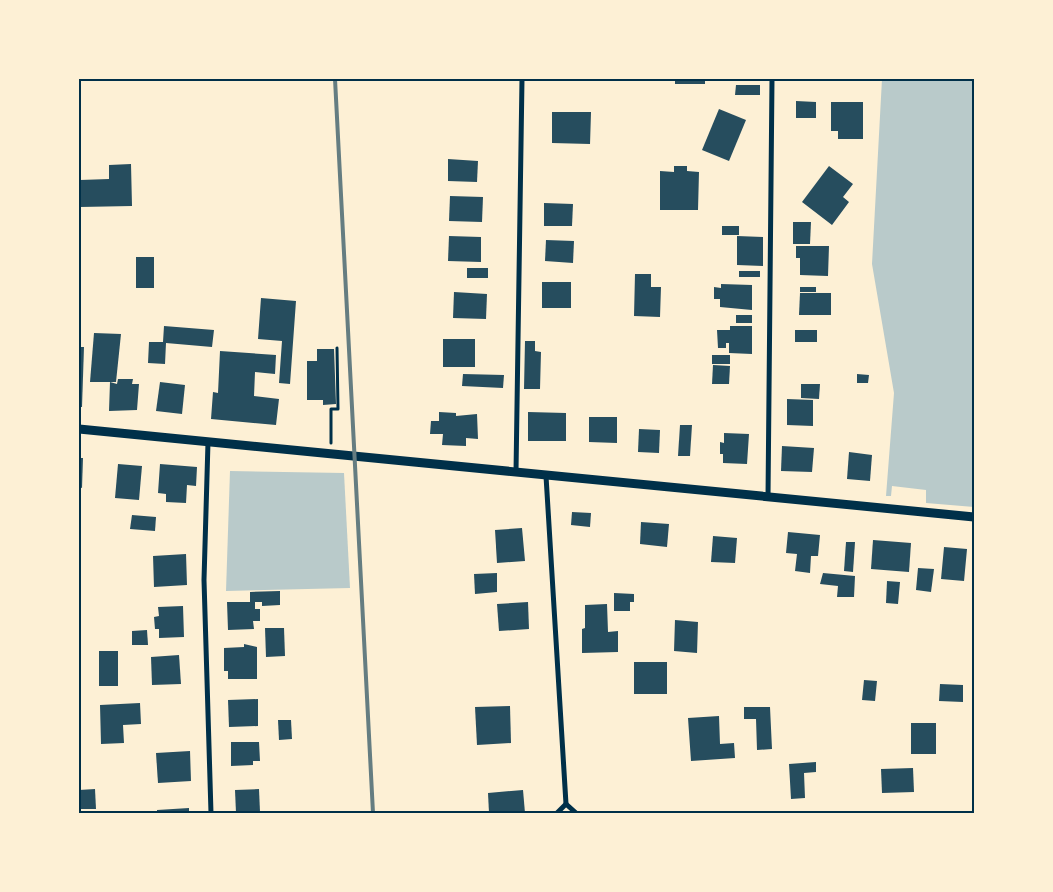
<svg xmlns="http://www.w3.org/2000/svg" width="1053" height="892" font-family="Rubik,sans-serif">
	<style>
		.green { fill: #b9caca }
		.building { fill: #264d5e }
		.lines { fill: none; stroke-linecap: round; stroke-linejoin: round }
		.path { stroke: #003049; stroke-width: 3 }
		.minor { stroke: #003049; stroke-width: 5 }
		.tertiary { stroke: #003049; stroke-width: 9 }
		.rail { stroke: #657d81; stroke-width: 4 }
		.neatline { fill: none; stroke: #003049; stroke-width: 2 }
	</style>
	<rect width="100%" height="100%" fill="#fdf0d5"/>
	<g class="green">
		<path d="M882 79H974V507L926 503V490L892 486 891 496H886L894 393 872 264Z"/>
		<path d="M230 471 344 473 350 588 226 591Z"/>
	</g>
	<g class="building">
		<rect x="675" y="79" width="30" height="5"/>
		<path d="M736 85H760V95H735Z"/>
		<path d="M796 101 816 102V118H796Z"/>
		<path d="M831 102H863V139H838V131H831Z"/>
		<path d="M719 109 746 120 729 161 702 150Z"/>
		<path d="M552 112H591L590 144 552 143Z"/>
		<path d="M448 159 478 161 477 182 448 181Z"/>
		<path d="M131 164 132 206 80 207V180L109 179V165Z"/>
		<path d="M674 166H687V171L699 172 698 210H660V171L674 172Z"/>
		<path d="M829 166 853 184 843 197 849 202 832 225 802 202Z"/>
		<path d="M450 196 483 197 482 222 449 221Z"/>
		<path d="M544 203 573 204 572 226H544Z"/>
		<path d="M793 222H811L810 244H793Z"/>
		<rect x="722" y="226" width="17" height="9"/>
		<path d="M449 236 481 237V262L448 261Z"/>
		<path d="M737 236 763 237V266L737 265Z"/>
		<path d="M546 240 574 241 573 263 545 261Z"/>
		<path d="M796 246H829L828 276 800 275V258H796Z"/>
		<rect x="136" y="257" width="18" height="31"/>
		<rect x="467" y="268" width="21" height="10"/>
		<rect x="739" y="271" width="21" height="6"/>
		<path d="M635 274H651V287H661L660 317 634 316Z"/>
		<rect x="542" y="282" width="29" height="26"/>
		<path d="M721 284 752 285V310L720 307V299H714V287L721 288Z"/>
		<rect x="800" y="287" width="16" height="5"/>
		<path d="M454 292 487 294 486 319 453 318Z"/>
		<path d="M800 293H831V315H799Z"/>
		<path d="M261 298 296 301 290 384 279 383 282 341 258 339Z"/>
		<rect x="736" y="315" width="16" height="8"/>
		<path d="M164 326 214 330 212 347 166 343 165 364 148 363 149 342H163Z"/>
		<path d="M730 326H752V354L729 353V343H726V348H718L717 330H730Z"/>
		<rect x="795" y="330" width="22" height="12"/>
		<path d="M94 333 121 334 116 382H90Z"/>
		<rect x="443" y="339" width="32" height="28"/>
		<path d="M525 341H535V351L541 352 540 389H524Z"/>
		<path d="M79 347H84L82 407H79Z"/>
		<path d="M317 349H334L336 404 323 405V400H307V361H317Z"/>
		<path d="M220 351 276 355 275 374 255 372 254 396 279 399 276 425 211 419 213 392 218 393Z"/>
		<rect x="712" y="355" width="18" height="9"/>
		<path d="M713 365 730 366 729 384H712Z"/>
		<path d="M463 374 504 375 503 388 462 386Z"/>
		<path d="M857 374 869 375 868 383H857Z"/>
		<path d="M118 379H133L132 384H139L137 410 109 411 110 382 117 384Z"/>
		<path d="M160 382 185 385 182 414 156 411Z"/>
		<path d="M801 384H820L819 399 801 398Z"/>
		<path d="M787 399 813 400V426L787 425Z"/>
		<path d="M439 412 456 413V416L477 414 478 439 466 438V446L442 445 443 434H430L431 421H439Z"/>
		<path d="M528 412 566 413V441H528Z"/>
		<path d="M589 417H617V443L589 442Z"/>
		<path d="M680 425H692L690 456H678Z"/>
		<path d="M639 429 660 430 659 453 638 452Z"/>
		<path d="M724 433 749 434 747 464 723 463V454H720V442L724 443Z"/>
		<path d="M782 446 814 448 812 472 781 471Z"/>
		<path d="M849 452 872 455 870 481 847 479Z"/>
		<path d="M79 458H83L82 488 79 487Z"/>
		<path d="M118 464 142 466 139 500 115 498Z"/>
		<path d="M160 464 197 467 196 486 187 485 186 503 166 502V494L158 493Z"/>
		<path d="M572 512 591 513 590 527 571 525Z"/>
		<path d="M132 515 156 517 155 531 130 529Z"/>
		<path d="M641 522 669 524 667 547 640 544Z"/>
		<path d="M522 528 525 561 497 563 495 530Z"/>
		<path d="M788 532 820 535 818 556H811L810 573 795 571 797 554 786 553Z"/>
		<path d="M713 536 737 538 735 563 711 562Z"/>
		<path d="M873 540 911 543 909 572 871 569Z"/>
		<path d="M846 542H855L853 572 844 571Z"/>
		<path d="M944 547 967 549 964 581 941 579Z"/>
		<path d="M186 554 187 585 154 587 153 556Z"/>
		<path d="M918 568 934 569 931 592 916 590Z"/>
		<path d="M497 573V592L475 594 474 574Z"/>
		<path d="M823 573 855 576 854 597H837L838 586 820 584Z"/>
		<path d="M887 581 900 582 898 604 886 603Z"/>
		<path d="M280 591V605L262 606V602H255V609H260V621H253L254 629 228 630 227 602H250V592Z"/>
		<path d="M614 593 634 594V602H630V611H614Z"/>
		<path d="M528 602 529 629 499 631 497 604Z"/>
		<path d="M607 604 608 632 618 631V652L582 653V629L585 628V605Z"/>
		<path d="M183 606 184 637 159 638V629H155L154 617 159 616 158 607Z"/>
		<path d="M675 620 698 622 697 653 674 651Z"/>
		<path d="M265 628H284L285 656 266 657Z"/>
		<path d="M147 630 148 645H132V631Z"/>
		<path d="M244 644 257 647V679H228V671H224V648L244 647Z"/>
		<rect x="99" y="651" width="19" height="35"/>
		<path d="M179 655 181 684 152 685 151 657Z"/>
		<rect x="634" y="662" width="33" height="32"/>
		<path d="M864 680 877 681 875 701 862 700Z"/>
		<path d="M940 684 963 685V702L939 701Z"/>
		<path d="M258 699V726L229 727 228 700Z"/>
		<path d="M140 703 141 724 123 725 124 743 101 744 100 705Z"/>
		<path d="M510 706 511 743 477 745 475 707Z"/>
		<path d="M744 707H770L772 749 757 750 756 719H744Z"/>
		<path d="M719 716 720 744 734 743 735 758 691 761 688 718Z"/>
		<path d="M278 720H291L292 739 279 740Z"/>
		<rect x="911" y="723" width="25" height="31"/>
		<path d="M231 742H259L260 761H253V765L231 766Z"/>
		<path d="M190 751 191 781 158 783 156 753Z"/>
		<path d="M816 762V772L804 773 805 798 791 799 789 764Z"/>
		<path d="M913 768 914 792 882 793 881 769Z"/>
		<path d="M95 789 96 809H80L79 790Z"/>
		<path d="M259 789 260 812 236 813 235 790Z"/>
		<path d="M523 790 525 813H489L488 793Z"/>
		<path d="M189 808V813H157V810Z"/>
	</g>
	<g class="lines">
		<path class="path" d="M331 443V409H338L337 348"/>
		<g class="minor">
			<path d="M208 442 204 580 211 813"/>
			<path d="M516 472 522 79"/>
			<path d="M546 476 566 804 576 813"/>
			<path d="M768 497 772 79"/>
			<path d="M557 813 566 804"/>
		</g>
		<path class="tertiary" d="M79 429 974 517"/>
		<path class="rail" d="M335 79 373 813"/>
	</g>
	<rect width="1053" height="892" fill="none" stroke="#fdf0d5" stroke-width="160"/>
	<rect x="80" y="80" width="893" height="732" class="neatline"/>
</svg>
